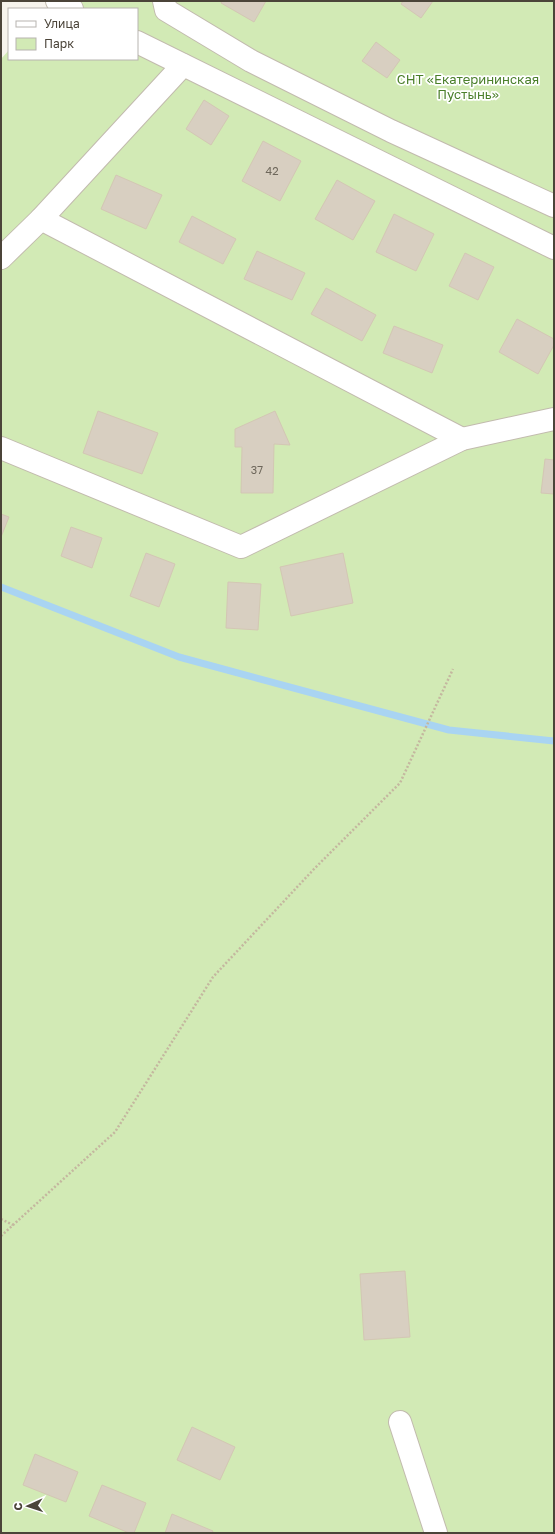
<svg xmlns="http://www.w3.org/2000/svg" width="555" height="1534" font-family="'Golos Text',sans-serif">
	<style>
		.green { fill: #d2eab5 }
		.lines { fill: none; stroke-linecap: round; stroke-linejoin: round }
		.stream { stroke: #a9d4f2; stroke-width: 7 }
		.building { fill: #d8cfc1; stroke: #d3c7b4 }
		.minor-casing { stroke: #c2bbae; stroke-width: 24 }
		.path { stroke: #c4b79f; stroke-width: 2.5; stroke-dasharray: 2 2; stroke-linecap: butt }
		.minor { stroke: #fff; stroke-width: 22 }
		.labels { text-anchor: middle; stroke-width: 3.5; stroke-linejoin: round; paint-order: stroke }
		.number-label { font-size: 11px; fill: #6e675b }
		.park-label { font-size: 13px; fill: #4a7f2a; stroke: #fff }
	</style>
	<rect width="100%" height="100%" fill="#f6f3ec"/>
	<path class="green" d="M55 1H554V1533H1V59L9 50V59H137V9H47Z"/>
	<g class="lines">
		<path class="stream" d="M1 587 179 657 449 730 554 741"/>
	</g>
	<g class="building">
		<path d="M222 1H266L254 22 221 3Z"/>
		<path d="M403 1H433L421 18 401 4Z"/>
		<path d="M376 42 400 60 387 78 362 61Z"/>
		<path d="M204 100 229 116 211 145 186 129Z"/>
		<path d="M263 141 301 161 280 201 242 181Z"/>
		<path d="M116 175 162 195 146 229 101 209Z"/>
		<path d="M337 180 375 201 353 240 315 219Z"/>
		<path d="M394 214 434 234 416 271 376 252Z"/>
		<path d="M192 216 236 239 223 264 179 242Z"/>
		<path d="M257 251 305 273 292 300 244 279Z"/>
		<path d="M465 253 494 267 478 300 449 286Z"/>
		<path d="M326 288 376 315 362 341 311 314Z"/>
		<path d="M517 319 554 339V345L538 374 499 352Z"/>
		<path d="M394 326 443 345 432 373 383 353Z"/>
		<path d="M98 411 158 433 142 474 83 453Z"/>
		<path d="M275 411 290 445 274 444 273 493H241L242 447H235V429Z"/>
		<path d="M545 459 554 460V494L541 493Z"/>
		<path d="M1 514 9 517 1 537Z"/>
		<path d="M71 527 102 538 92 568 61 556Z"/>
		<path d="M146 553 175 564 159 607 130 596Z"/>
		<path d="M343 553 353 603 291 616 280 567Z"/>
		<path d="M228 582 261 584 258 630 226 628Z"/>
		<path d="M405 1271 410 1337 364 1340 360 1274Z"/>
		<path d="M192 1427 235 1447 220 1480 177 1460Z"/>
		<path d="M35 1454 78 1472 66 1502 23 1485Z"/>
		<path d="M102 1485 146 1503 134 1533H129L89 1516Z"/>
		<path d="M172 1514 213 1531 212 1533H165Z"/>
	</g>
	<g class="lines">
		<defs>
			<g id="minor">
				<path d="M57 1 72 9"/>
				<path d="M164 1 166 10 251 61 391 131 554 206"/>
				<path d="M137 42 554 248"/>
				<path d="M41 219 462 439"/>
				<path d="M1 258 41 219 183 65"/>
				<path d="M1 448 241 547 462 439 554 419"/>
				<path d="M400 1422 436 1533"/>
			</g>
		</defs>
		<use href="#minor" class="minor-casing"/>
		<g class="path">
			<path d="M1 1219 13 1225"/>
			<path d="M1 1236 115 1132 213 977 314 869 400 783 453 669"/>
		</g>
		<use href="#minor" class="minor"/>
	</g>
	<g class="labels">
		<g class="number-label">
			<text x="272" y="175">42</text>
			<text x="257" y="474">37</text>
		</g>
		<g class="park-label">
			<text x="468" y="84">СНТ «Екатерининская<tspan x="468" dy="15">Пустынь»</tspan></text>
		</g>
	</g>
	<rect width="555" height="1534" fill="none" stroke="#4b4439" stroke-width="4"/>
	<rect x="8" y="8" width="130" height="52" fill="#ffffff" stroke="#b7b4b0"/>
	<rect x="16" y="21" width="20" height="6" fill="#ffffff" stroke="#b7b4b0"/>
	<text x="44" y="28" font-size="12" fill="#4b4439">Улица</text>
	<rect x="16" y="38" width="20" height="12" fill="#d2eab5" stroke="#b7b4b0"/>
	<text x="44" y="48" font-size="12" fill="#4b4439">Парк</text>
	<g transform="translate(28 1506) rotate(267)" stroke="#ffffff" stroke-width="3" paint-order="stroke">
	<path d="M0-3L7 15L0 10L-7 15Z" fill="#4b4439"/>
	<text y="-6" font-size="11" font-weight="bold" text-anchor="middle" fill="#4b4439">С</text>
	</g>
</svg>
